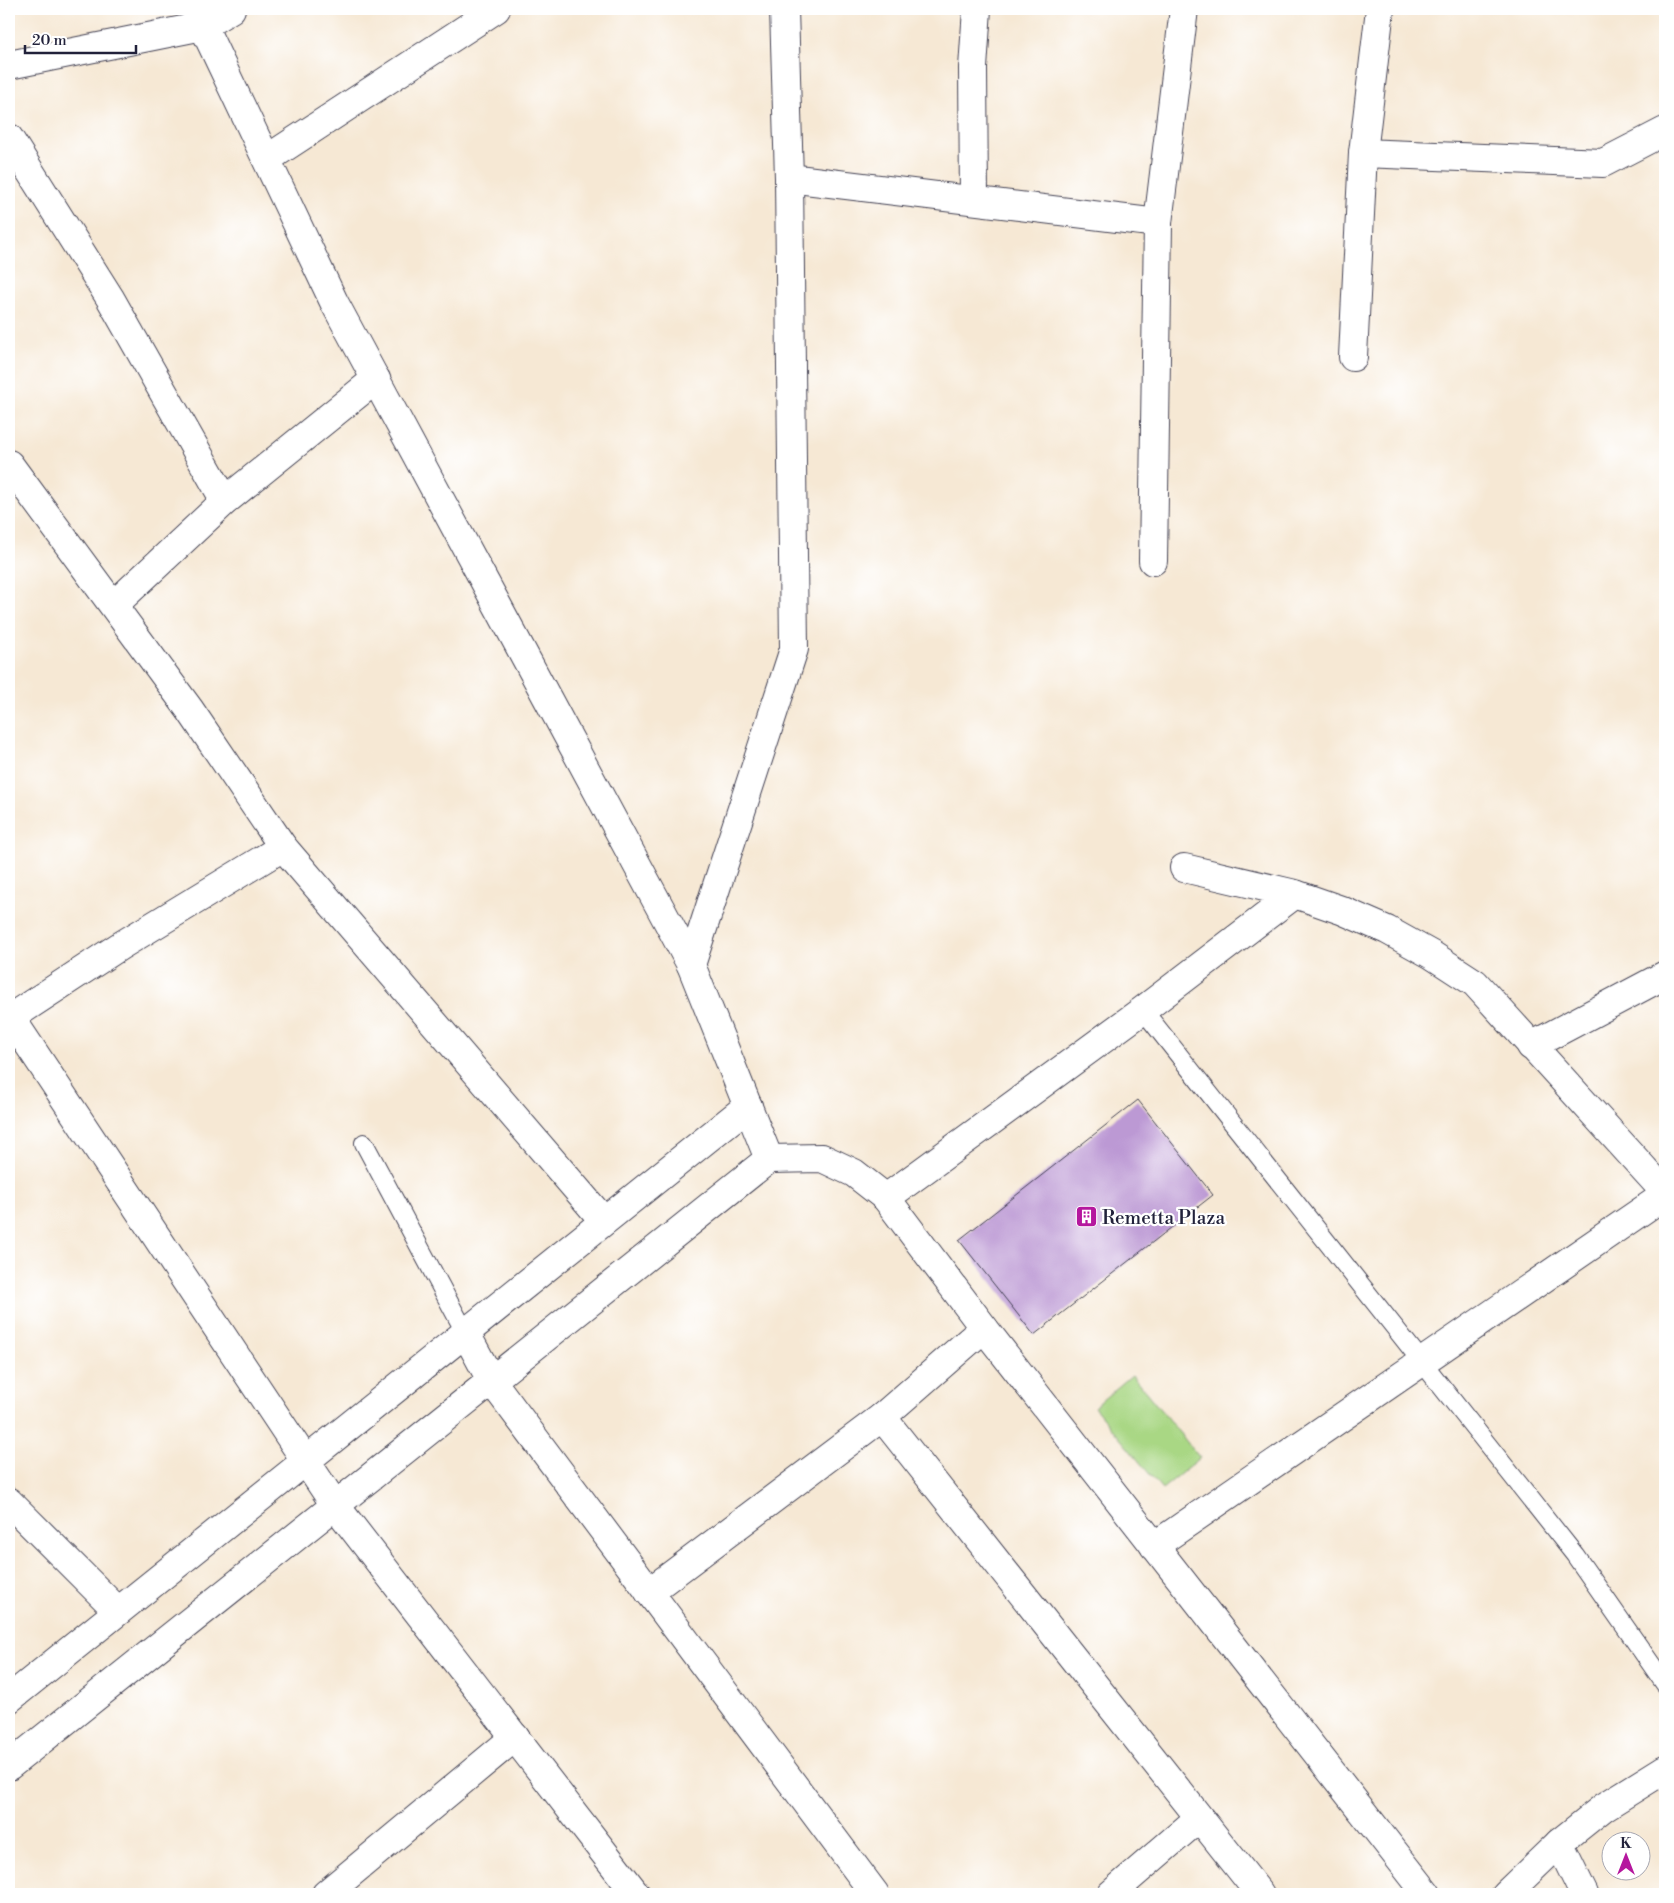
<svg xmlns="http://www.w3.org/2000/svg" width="1674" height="1903" font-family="'Libre Bodoni',serif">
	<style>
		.green { fill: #a9d784; stroke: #667c60 }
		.building { fill: #bc99d4 }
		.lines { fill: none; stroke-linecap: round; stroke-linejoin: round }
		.lane-casing { stroke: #424052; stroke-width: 20 }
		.street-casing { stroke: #424052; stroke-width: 30 }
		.secondary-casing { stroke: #424052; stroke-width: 30 }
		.lane { stroke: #fff; stroke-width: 18 }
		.street { stroke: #fff; stroke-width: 28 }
		.secondary { stroke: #fff; stroke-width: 28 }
		.labels { text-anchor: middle; stroke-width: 4.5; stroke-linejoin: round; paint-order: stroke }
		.poi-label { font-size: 19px; fill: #22223b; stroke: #fff; text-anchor: start }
	</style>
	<rect width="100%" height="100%" fill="#fff"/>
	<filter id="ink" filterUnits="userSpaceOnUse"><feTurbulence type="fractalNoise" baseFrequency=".02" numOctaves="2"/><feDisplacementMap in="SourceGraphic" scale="10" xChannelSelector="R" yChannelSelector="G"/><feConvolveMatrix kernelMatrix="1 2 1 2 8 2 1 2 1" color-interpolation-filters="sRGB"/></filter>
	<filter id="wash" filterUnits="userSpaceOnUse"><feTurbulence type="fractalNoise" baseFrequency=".0096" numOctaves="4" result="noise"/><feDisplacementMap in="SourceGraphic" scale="20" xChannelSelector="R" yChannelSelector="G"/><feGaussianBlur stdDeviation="1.12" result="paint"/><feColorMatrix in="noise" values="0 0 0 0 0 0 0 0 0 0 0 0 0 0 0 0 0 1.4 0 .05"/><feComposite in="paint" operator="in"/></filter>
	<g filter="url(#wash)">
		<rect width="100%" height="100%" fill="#f6e8d4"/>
		<path class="green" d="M1132 1375 1200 1458 1162 1489 1094 1407Z"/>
		<g id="blocks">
			<path class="building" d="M1138 1100 1213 1195 1034 1335 959 1240Z"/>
		</g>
	</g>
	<g filter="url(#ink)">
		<use href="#blocks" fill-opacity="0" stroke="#424052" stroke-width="1"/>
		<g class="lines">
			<defs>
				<g id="lane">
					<path d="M1143 1010 1575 1555 1665 1684"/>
					<path d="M364 1143 465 1332"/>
				</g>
				<g id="street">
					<path d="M195 9 334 302 691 965 769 1159"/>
					<path d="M9 65 203 26 231 9"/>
					<path d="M9 138 110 298 225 501"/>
					<path d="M1363 153 1603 163 1665 131"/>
					<path d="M267 159 496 9"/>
					<path d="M789 178 1158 223"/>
					<path d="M974 200 973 68 977 9"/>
					<path d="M1353 357 1363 153 1380 9"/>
					<path d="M9 464 190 710 283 847 604 1221"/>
					<path d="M1153 561 1158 223 1184 9"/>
					<path d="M114 605 225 501 376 379"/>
					<path d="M1184 868 1295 894 1341 910 1387 930 1432 955 1475 983 1665 1192"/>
					<path d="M691 965 794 649 789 178 784 9"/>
					<path d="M9 1015 335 1505 636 1894"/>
					<path d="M10 1018 120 946 283 847"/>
					<path d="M1531 1046 1665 975"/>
					<path d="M886 1198 1143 1010 1295 894"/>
					<path d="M465 1332 491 1380 875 1894"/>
					<path d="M882 1417 1260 1894"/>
					<path d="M9 1502 118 1611"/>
					<path d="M1154 1546 1665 1195"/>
					<path d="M649 1592 882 1417 984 1328"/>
					<path d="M9 1699 748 1106"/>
					<path d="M9 1766 769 1159 822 1158 854 1173 886 1198 984 1328 1427 1894"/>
					<path d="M1559 1843 1584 1894"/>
					<path d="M326 1894 515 1737"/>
					<path d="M1111 1894 1199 1818"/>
				</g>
				<path id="secondary" d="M1506 1894 1559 1843 1604 1807 1665 1769"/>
			</defs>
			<use href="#lane" class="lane-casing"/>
			<use href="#street" class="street-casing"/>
			<use href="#secondary" class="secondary-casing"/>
			<use href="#lane" class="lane"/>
			<use href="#street" class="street"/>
			<use href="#secondary" class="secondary"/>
		</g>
	</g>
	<defs>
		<symbol id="building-square" viewBox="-11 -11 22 22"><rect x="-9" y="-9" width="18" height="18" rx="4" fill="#b5179e" stroke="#fff"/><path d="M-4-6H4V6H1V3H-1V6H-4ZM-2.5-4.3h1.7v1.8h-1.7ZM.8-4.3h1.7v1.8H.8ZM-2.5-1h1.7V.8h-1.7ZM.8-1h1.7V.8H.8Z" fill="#fff"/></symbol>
	</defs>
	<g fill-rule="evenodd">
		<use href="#building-square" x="1074" y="1204" width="25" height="25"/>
	</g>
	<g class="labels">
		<g class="poi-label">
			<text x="1102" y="1224">Remetta Plaza</text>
		</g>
	</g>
	<rect width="1674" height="1903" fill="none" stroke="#fff" stroke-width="30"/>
	<g transform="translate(1626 1856)"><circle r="24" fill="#ffffff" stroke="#a7a7b1"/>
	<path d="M0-4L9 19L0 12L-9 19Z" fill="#b5179e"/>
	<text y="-8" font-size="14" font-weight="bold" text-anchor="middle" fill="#22223b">K</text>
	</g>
	<path d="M25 45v8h111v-8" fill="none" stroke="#22223b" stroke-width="2.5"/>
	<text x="32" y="45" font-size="15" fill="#22223b" stroke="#ffffff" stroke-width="4" paint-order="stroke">20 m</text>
</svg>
